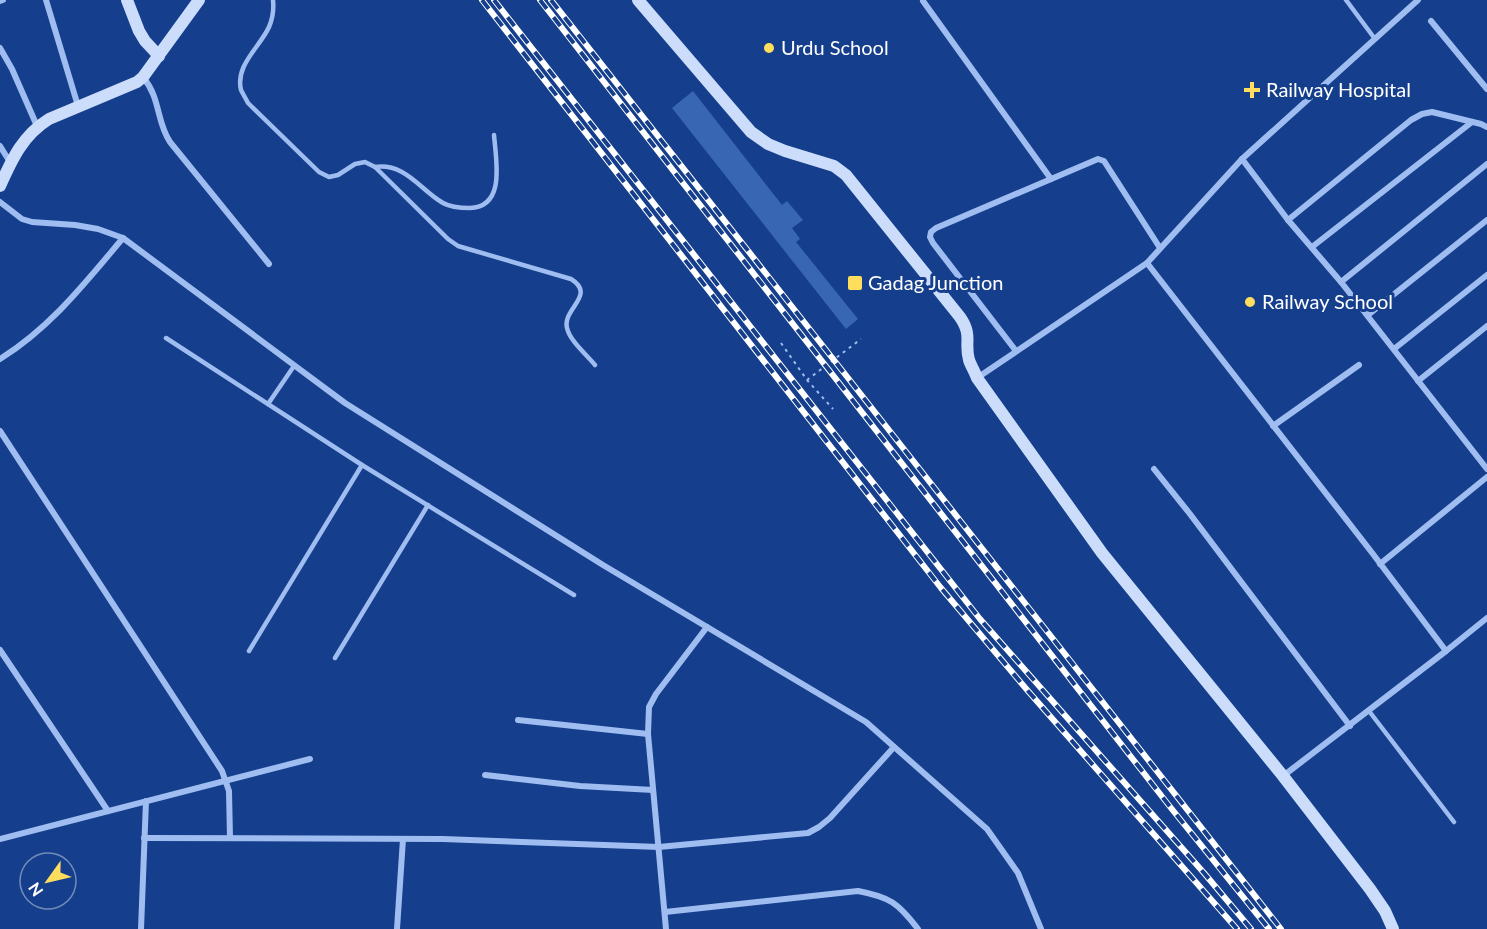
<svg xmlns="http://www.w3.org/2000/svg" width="1487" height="929" font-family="Lato,sans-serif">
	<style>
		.building { fill: #3966b3 }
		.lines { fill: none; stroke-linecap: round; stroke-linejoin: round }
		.path { stroke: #9fbdf0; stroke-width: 2; stroke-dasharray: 3 4.5; stroke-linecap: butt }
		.lane { stroke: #9fbdf0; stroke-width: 4.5 }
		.street { stroke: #9fbdf0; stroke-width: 6 }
		.secondary { stroke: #ccddfb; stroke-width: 12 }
		.rail-casing { stroke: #fff; stroke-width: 6 }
		.rail { stroke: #153f8c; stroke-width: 4; stroke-dasharray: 11; stroke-linecap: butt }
		.poi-dot { fill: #ffde5d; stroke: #153f8c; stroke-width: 2 }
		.labels { text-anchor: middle; stroke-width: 6; stroke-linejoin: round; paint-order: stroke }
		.poi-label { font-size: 20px; fill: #fff; stroke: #153f8c; text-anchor: start }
	</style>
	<rect width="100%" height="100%" fill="#153f8c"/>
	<path class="building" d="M693 91 782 205 787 201 803 220 792 228 800 239 796 242 858 319 846 329 672 108Z"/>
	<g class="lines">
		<g class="path">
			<path d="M781 343 807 380 833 409"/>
			<path d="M807 380 861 339"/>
		</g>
		<g class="lane">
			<path d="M273 0C274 10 273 18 269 27 260 47 235 65 241 90 243 94 246 99 248 103L319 172 329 177 338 175 355 164 365 162 375 167 448 239 458 246 571 279C597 295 562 309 567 328 570 341 586 354 595 365"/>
			<path d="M1346 0 1375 39"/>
			<path d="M375 167C406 163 419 189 443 203 450 207 462 208 470 208 506 207 496 160 494 135"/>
			<path d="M166 338 362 465 574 595"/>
			<path d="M268 404 294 366"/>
			<path d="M249 651 362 465"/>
			<path d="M335 658 428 505"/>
			<path d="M1369 711 1454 822"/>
		</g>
		<g class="street">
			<path d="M46 0 78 106"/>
			<path d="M0 1 3 0"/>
			<path d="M923 1 1051 179"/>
			<path d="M1431 21 1487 89"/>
			<path d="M0 48 12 69 37 126"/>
			<path d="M143 77C161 99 156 121 170 142L269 264"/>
			<path d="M0 146 10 162"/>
			<path d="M1242 159 1288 220 1341 282 1487 469"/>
			<path d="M0 202 22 219 32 222 75 225 98 229 123 238 345 403 603 565 866 722 987 829 1018 873 1041 929"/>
			<path d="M1288 220 1411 120 1422 114 1432 112 1481 124 1487 127"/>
			<path d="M1312 247 1472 122"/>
			<path d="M1147 263 1373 554 1446 651 1283 776"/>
			<path d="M1341 282 1487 164"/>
			<path d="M1368 315 1487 220"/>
			<path d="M1394 349 1487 275"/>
			<path d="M1016 351 933 243 930 237 931 232 936 228 1098 159 1104 161 1160 248"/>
			<path d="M0 359C51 327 85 283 123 238"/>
			<path d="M977 378 1147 263 1242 159 1418 0"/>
			<path d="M1418 381 1487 326"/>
			<path d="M1273 426 1359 365"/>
			<path d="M0 431 222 771 229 791 230 838"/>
			<path d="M1154 469 1190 514 1350 726"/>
			<path d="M1380 564 1487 477"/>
			<path d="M0 650 108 811"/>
			<path d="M1446 651 1487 618"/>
			<path d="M518 720 648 734"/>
			<path d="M485 775 580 786 653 790"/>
			<path d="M144 838 443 839 659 847 808 833 819 827 830 818 894 747"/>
			<path d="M0 839 310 759"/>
			<path d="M665 912 858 891C890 897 898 903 918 929"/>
			<path d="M141 929 146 801"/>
			<path d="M397 929 403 839"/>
			<path d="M666 929 648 734 649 707 656 694 707 627"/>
		</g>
		<g class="secondary">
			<path d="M127 0 139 31 145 41 159 56"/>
			<path d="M638 0 751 132 768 144 785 151 834 166 846 175 960 317C973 336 964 342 969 360 971 366 975 372 977 378L1102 553 1283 776 1370 889 1385 911 1393 929"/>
			<path d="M0 186C12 159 23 135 49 119L137 82 143 77 199 0"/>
		</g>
		<defs>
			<g id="rail">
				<path d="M482 0 941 588 1028 691 1237 929"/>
				<path d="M494 0 980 619 1204 873 1251 929"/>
				<path d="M540 0 1171 808 1269 929"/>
				<path d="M551 0 1281 929"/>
			</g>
		</defs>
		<use href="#rail" class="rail-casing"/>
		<use href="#rail" class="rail"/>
	</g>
	<g class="poi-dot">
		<circle cx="769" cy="48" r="6"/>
		<path d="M1249 81h6v6h6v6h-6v6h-6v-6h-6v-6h6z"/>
		<rect x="847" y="275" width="16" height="16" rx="3"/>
		<circle cx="1250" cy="302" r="6"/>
	</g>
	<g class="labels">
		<g class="poi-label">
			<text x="781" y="55">Urdu School</text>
			<text x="1266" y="97">Railway Hospital</text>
			<text x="868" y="290">Gadag Junction</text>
			<text x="1262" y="309">Railway School</text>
		</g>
	</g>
	<g transform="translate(48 881) rotate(236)"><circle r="28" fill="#153f8c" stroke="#738cba" stroke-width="1.5"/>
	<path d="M0-4.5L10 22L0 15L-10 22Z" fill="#ffde5d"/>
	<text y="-9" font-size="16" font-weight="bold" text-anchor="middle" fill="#ffffff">N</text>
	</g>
</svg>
